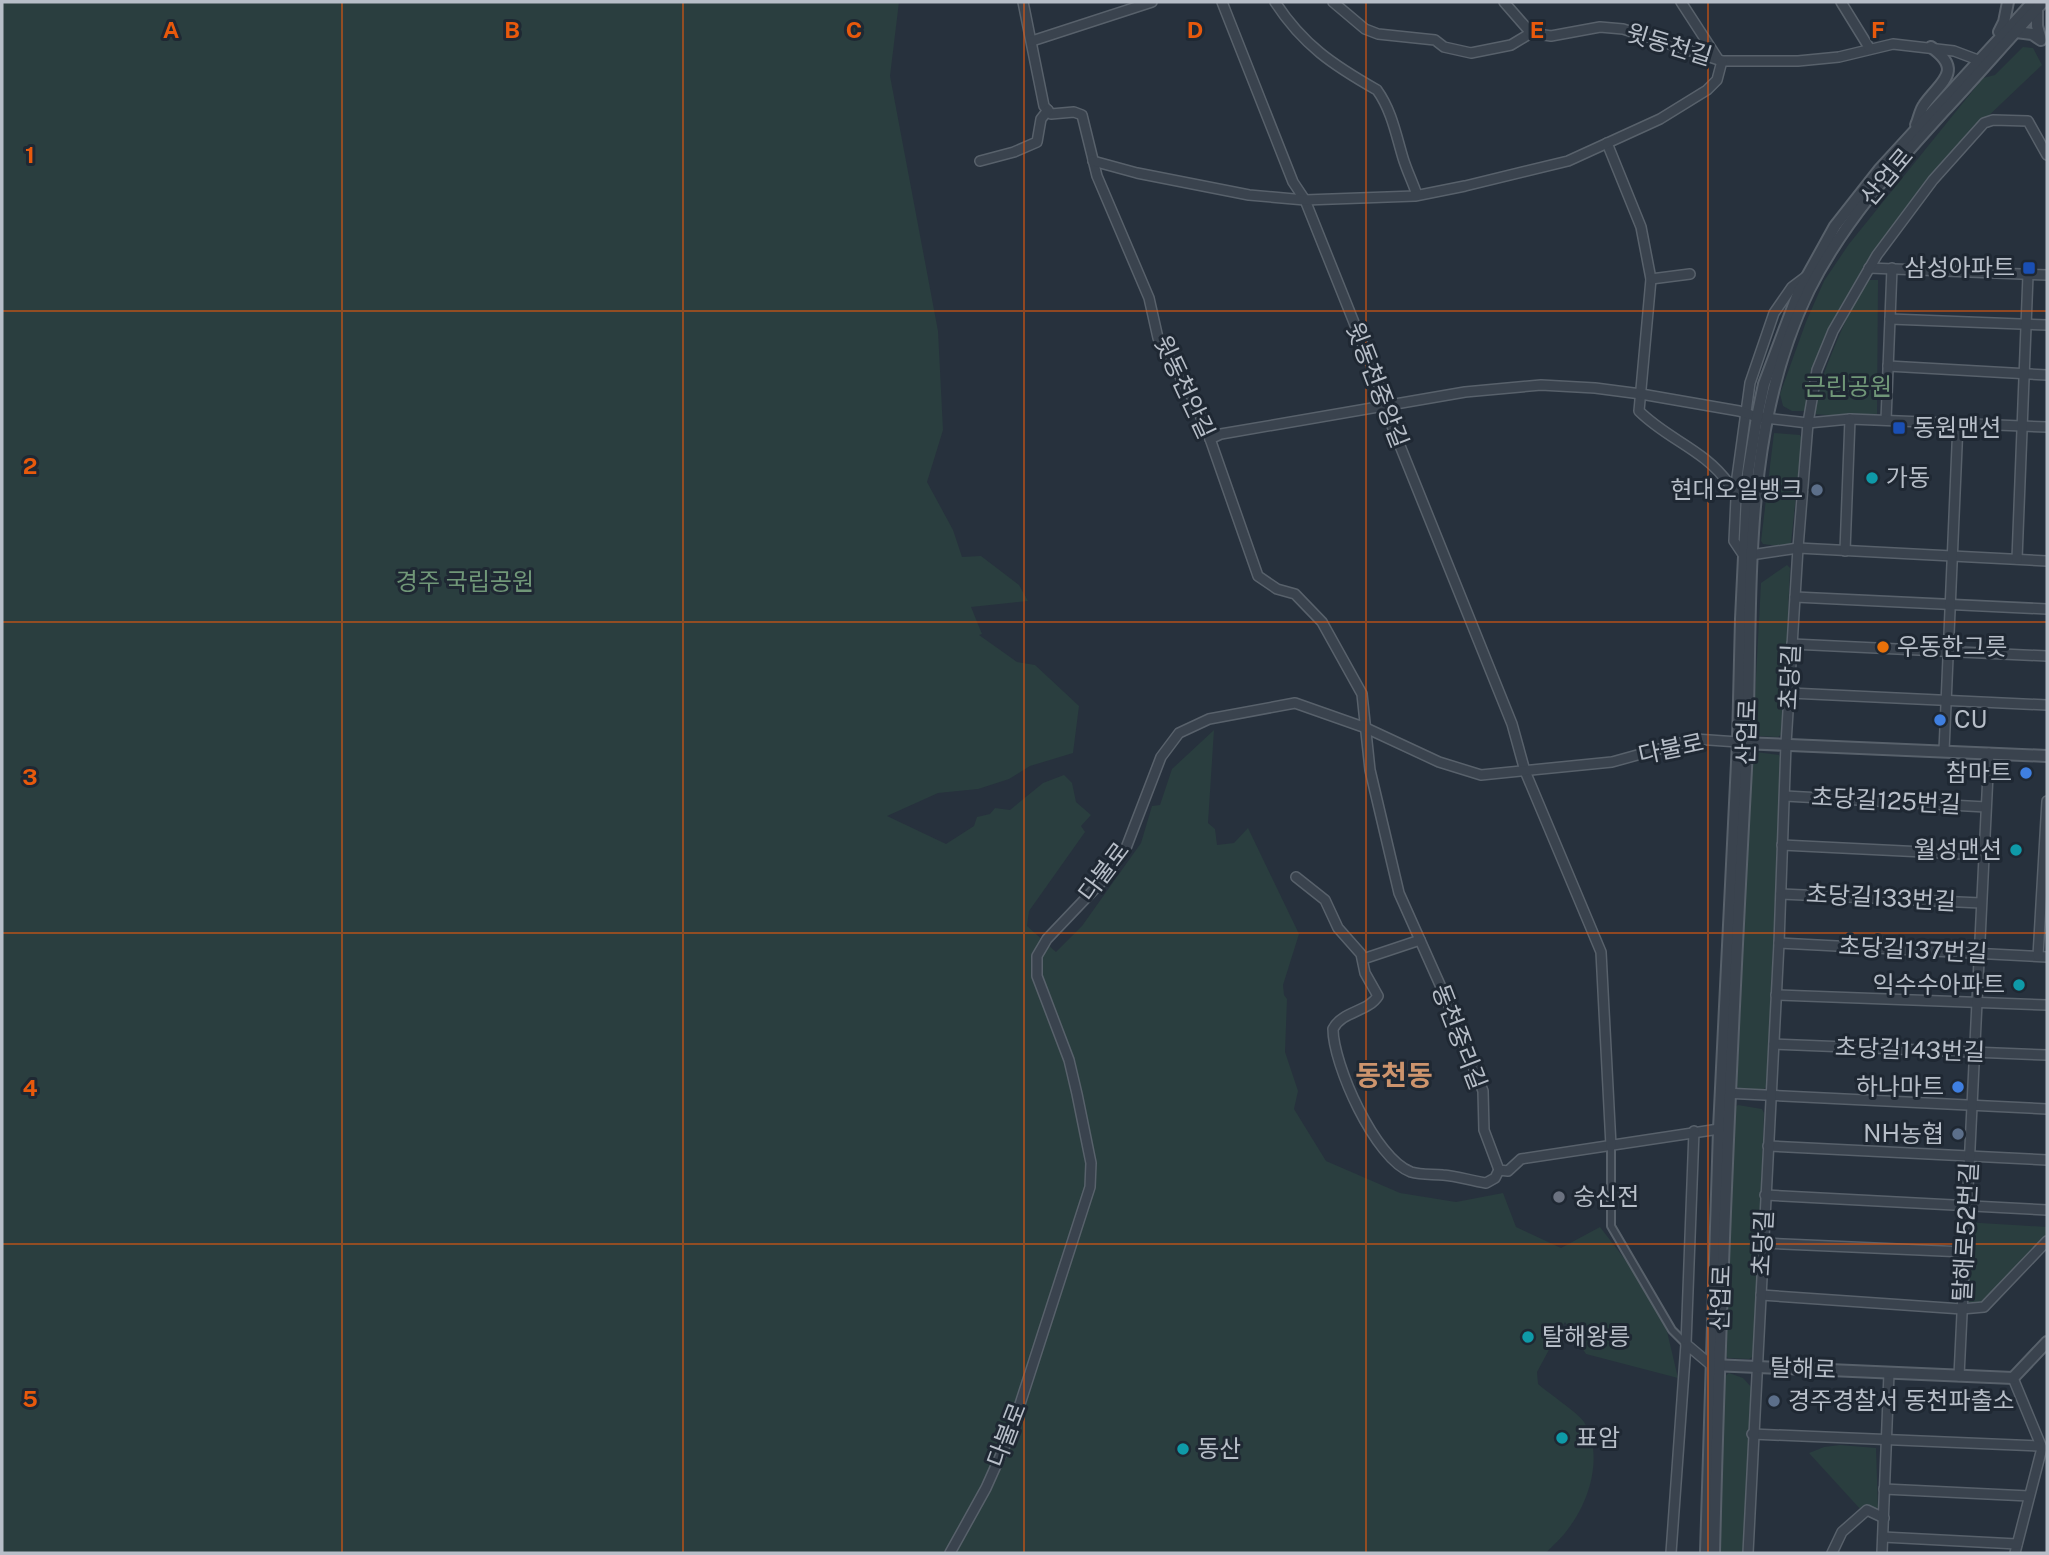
<svg xmlns="http://www.w3.org/2000/svg" width="2049" height="1555" font-family="'Public Sans','Noto Sans KR',sans-serif">
	<style>
		.green { fill: #2a3e3f }
		.lines { fill: none; stroke-linecap: round; stroke-linejoin: round }
		.pedestrian-casing { stroke: #58616b; stroke-width: 10 }
		.minor-casing { stroke: #58616b; stroke-width: 12 }
		.tertiary-casing { stroke: #58616b; stroke-width: 14 }
		.pedestrian { stroke: #3a434e; stroke-width: 6 }
		.minor { stroke: #3a434e; stroke-width: 9 }
		.tertiary { stroke: #3a434e; stroke-width: 10 }
		.grid { fill: none; stroke: #e8590c; stroke-width: 2; stroke-opacity: 0.55 }
		.transit-dot { fill: #1a4fb4; stroke: #1f2833; stroke-width: 2.5 }
		.culture-dot { fill: #0f9aa8; stroke: #1f2833; stroke-width: 2.5 }
		.service-dot { fill: #5c6f8a; stroke: #1f2833; stroke-width: 2.5 }
		.food-dot { fill: #e8710a; stroke: #1f2833; stroke-width: 2.5 }
		.shop-dot { fill: #3f7fe0; stroke: #1f2833; stroke-width: 2.5 }
		.worship-dot { fill: #6b7280; stroke: #1f2833; stroke-width: 2.5 }
		.labels { text-anchor: middle; stroke-width: 6; stroke-linejoin: round; paint-order: stroke }
		.street-label { font-size: 24px; fill: #b7bec8; stroke: #1f2833 }
		.poi-label { font-size: 24px; fill: #b7bec8; stroke: #1f2833; text-anchor: start }
		.park-label { font-size: 24px; fill: #709778; stroke: #1f2833 }
		.quarter-label { font-size: 28px; font-weight: bold; fill: #cd946d; stroke: #1f2833 }
		.grid-label { font-size: 23px; text-anchor: middle; font-weight: bold; fill: #e8590c; stroke: #1f2833; stroke-width: 6; stroke-linejoin: round; paint-order: stroke }
	</style>
	<rect width="100%" height="100%" fill="#27313d"/>
	<g class="green">
		<path d="M2 2H899L890 76 938 331 943 430 927 482 953 530 962 557 981 556 1019 585 1028 601 971 607 982 634 979 635 1017 662 1035 665 1079 706 1073 753 1030 766 1009 779 978 789 938 793 887 816 946 844 974 826 977 817 990 814 995 808 1010 810 1043 783 1064 775 1072 783 1076 802 1091 815 1081 826 1085 832 1029 911 1027 926 1056 952 1082 926 1141 843 1152 806 1160 805 1172 769 1214 730 1208 823 1215 829 1217 845 1234 843 1248 828 1299 934 1283 985 1284 995 1287 999 1285 1052 1298 1091 1294 1109 1326 1161 1400 1193 1456 1202 1503 1193 1516 1227 1561 1248 1600 1227 1661 1306 1678 1378 1586 1354 1565 1322 1560 1330 1564 1339 1551 1346 1537 1372 1538 1384C1548 1393 1577 1412 1584 1422 1604 1454 1590 1501 1568 1529 1562 1538 1553 1545 1546 1553H2Z"/>
		<path d="M2023 47 2033 48 2042 65 1983 121 1866 263 1842 304 1818 359 1805 411H1792L1783 406 1780 394 1806 322 1824 281 1849 244 1983 78 1995 75Z"/>
		<path d="M1866 280H1878L1877 418 1811 414C1824 367 1843 324 1866 280Z"/>
		<path d="M1774 433 1800 435 1802 439 1791 543 1785 547 1763 544 1761 541Z"/>
		<path d="M1787 565 1790 568 1783 733 1778 737 1756 736 1753 733 1761 583Z"/>
		<path d="M1756 752 1779 755 1781 759 1767 1086 1762 1091 1740 1089 1737 1086 1751 754Z"/>
		<path d="M1738 1105 1762 1109 1764 1113 1755 1355 1749 1359 1728 1358 1725 1355 1734 1108Z"/>
		<path d="M1964 1222 2047 1227V1234L1981 1302 1958 1303Z"/>
		<path d="M1729 1373 1743 1378 1752 1388 1743 1553H1718L1723 1378Z"/>
		<path d="M1840 1445 1876 1448 1878 1511H1862L1809 1453 1824 1447Z"/>
	</g>
	<g class="lines">
		<defs>
			<path id="pedestrian" d="M1611 1146V1226L1672 1330 1686 1344"/>
			<g id="minor">
				<path d="M1023 2 1044 106 1051 114 1074 112 1082 115 1097 176 1149 298 1158 338 1193 399 1208 433 1258 576 1277 589 1295 594 1322 622 1362 694 1370 770 1399 893 1445 996 1483 1091 1484 1130 1499 1170 1508 1171 1521 1159 1719 1129"/>
				<path d="M1222 2 1293 182 1305 200 1381 390 1384 406 1512 724 1525 771 1601 952 1611 1146"/>
				<path d="M1275 2C1303 45 1333 65 1377 90 1392 111 1396 135 1403 158 1407 171 1413 183 1417 195"/>
				<path d="M1333 2 1365 29 1378 34 1435 40 1444 47 1471 53 1511 45 1531 33 1551 36 1600 27 1623 29 1722 61H1798L1839 57 1893 44 1954 51 1978 60 1983 65"/>
				<path d="M1504 2 1531 33"/>
				<path d="M1681 2 1718 59"/>
				<path d="M1841 2 1870 49"/>
				<path d="M1032 41 1152 2"/>
				<path d="M1607 143 1641 227 1651 279 1639 411C1668 440 1704 449 1729 484L1737 485"/>
				<path d="M980 161 1014 152 1037 142 1041 119 1048 110"/>
				<path d="M1093 161 1137 173 1249 195 1305 200 1415 196 1465 186 1568 161 1660 119 1707 90 1717 80 1722 61"/>
				<path d="M1869 268 2047 275"/>
				<path d="M1808 275 1792 287 1774 313 1750 383 1737 477 1734 541 1744 556 1798 548 2047 561"/>
				<path d="M1651 279 1690 274"/>
				<path d="M1890 319 2047 325"/>
				<path d="M1888 366 2047 375"/>
				<path d="M1886 420 1892 268"/>
				<path d="M1210 439 1221 434 1465 392 1541 385 1595 388 1641 394 1739 411 1757 417 1808 423 1850 419 2047 427"/>
				<path d="M1845 551 1850 419"/>
				<path d="M2017 559 2028 275"/>
				<path d="M1795 597 2047 609"/>
				<path d="M1792 644 2047 656"/>
				<path d="M1790 693 2047 705"/>
				<path d="M1944 751 1958 423"/>
				<path d="M1785 796 1986 807"/>
				<path d="M1782 845 1984 855"/>
				<path d="M1296 877 1325 900 1338 928 1361 954 1365 973 1378 996C1368 1012 1342 1011 1333 1029 1333 1064 1375 1159 1411 1172 1421 1175 1432 1174 1443 1175 1458 1176 1471 1181 1486 1183L1495 1178 1499 1170"/>
				<path d="M1781 894 1981 903"/>
				<path d="M1779 943 2047 957"/>
				<path d="M2038 956 2047 801"/>
				<path d="M1363 959 1420 940"/>
				<path d="M1776 995 2047 1005"/>
				<path d="M1774 1044 2047 1055"/>
				<path d="M1724 1093 2047 1109"/>
				<path d="M1768 1146 2047 1160"/>
				<path d="M1765 1195 2047 1210"/>
				<path d="M1763 1243 1965 1252"/>
				<path d="M1761 1295 1962 1309 1984 1307 2047 1241"/>
				<path d="M1686 1344 1711 1365"/>
				<path d="M1959 1376 1989 753"/>
				<path d="M2013 1378 2042 1448 2015 1553"/>
				<path d="M1752 1434 2039 1446"/>
				<path d="M1884 1489 2029 1496"/>
				<path d="M1883 1537 2017 1544"/>
				<path d="M950 1553 986 1488 1011 1432 1090 1187 1091 1163 1077 1094 1069 1060 1037 976V956L1047 939 1106 877 1126 848 1161 757 1179 733 1209 719 1295 703 1366 728 1439 762 1481 775 1612 762 1695 739 1738 742"/>
				<path d="M1671 1553 1686 1344 1694 1131"/>
				<path d="M1748 1553 1779 943 1786 744 1798 548 1808 423 1817 370 1833 331 1877 255 1933 180 1984 123 1993 120 2028 121 2047 155"/>
				<path d="M1832 1553 1842 1532 1867 1510 1884 1518"/>
				<path d="M1882 1553 1889 1373"/>
			</g>
			<g id="tertiary">
				<path d="M1999 32 2004 22 2008 2"/>
				<path d="M2016 32 2032 34 2041 40 2037 26V8"/>
				<path d="M1916 125C1919 119 1920 110 1924 105 1940 82 1965 71 1931 47"/>
				<path d="M1742 743 2047 756"/>
				<path d="M1712 1365 2013 1378 2047 1342"/>
				<path d="M1706 1553 1719 1129 1738 742 1741 619 1748 473 1757 417 1764 384 1799 291 1835 226 1879 170 2033 2"/>
				<path d="M1714 1553C1720 1292 1732 1030 1746 769 1754 609 1737 438 1809 290 1843 222 1893 167 1943 112 1977 76 2009 38 2043 2"/>
			</g>
		</defs>
		<use href="#pedestrian" class="pedestrian-casing"/>
		<use href="#minor" class="minor-casing"/>
		<use href="#tertiary" class="tertiary-casing"/>
		<use href="#pedestrian" class="pedestrian"/>
		<use href="#minor" class="minor"/>
		<use href="#tertiary" class="tertiary"/>
	</g>
	<path class="grid" d="M342 2V1553M683 2V1553M1024 2V1553M1366 2V1553M1708 2V1553M2 311H2047M2 622H2047M2 933H2047M2 1244H2047"/>
	<g class="transit-dot">
		<rect x="2022" y="261" width="14" height="14" rx="3.5"/>
		<rect x="1892" y="421" width="14" height="14" rx="3.5"/>
	</g>
	<g class="culture-dot">
		<circle cx="1872" cy="478" r="7"/>
		<circle cx="2016" cy="850" r="7"/>
		<circle cx="2019" cy="985" r="7"/>
		<circle cx="1528" cy="1337" r="7"/>
		<circle cx="1562" cy="1438" r="7"/>
		<circle cx="1183" cy="1449" r="7"/>
	</g>
	<g class="service-dot">
		<circle cx="1817" cy="490" r="7"/>
		<circle cx="1958" cy="1134" r="7"/>
		<circle cx="1774" cy="1401" r="7"/>
	</g>
	<circle class="food-dot" cx="1883" cy="647" r="7"/>
	<g class="shop-dot">
		<circle cx="1940" cy="720" r="7"/>
		<circle cx="2026" cy="773" r="7"/>
		<circle cx="1958" cy="1087" r="7"/>
	</g>
	<circle class="worship-dot" cx="1559" cy="1197" r="7"/>
	<g class="labels">
		<g class="street-label">
			<text transform="translate(1669 45) rotate(17)" y="8">윗동천길</text>
			<text transform="translate(1887 177) rotate(-50)" y="8">산업로</text>
			<text transform="translate(1377 385) rotate(69)" y="8">윗동천중앙길</text>
			<text transform="translate(1184 387) rotate(65)" y="8">윗동천안길</text>
			<text transform="translate(1790 677) rotate(-87)" y="8">초당길</text>
			<text transform="translate(1747 732) rotate(-88)" y="8">산업로</text>
			<text transform="translate(1671 749) rotate(-12)" y="8">다불로</text>
			<text transform="translate(1886 801) rotate(3)" y="8">초당길125번길</text>
			<text transform="translate(1104 872) rotate(-53)" y="8">다불로</text>
			<text transform="translate(1881 898) rotate(3)" y="8">초당길133번길</text>
			<text transform="translate(1913 950) rotate(3)" y="8">초당길137번길</text>
			<text transform="translate(1459 1037) rotate(69)" y="8">동천중리길</text>
			<text transform="translate(1910 1050) rotate(2)" y="8">초당길143번길</text>
			<text transform="translate(1966 1232) rotate(-87)" y="8">탈해로52번길</text>
			<text transform="translate(1763 1243) rotate(-87)" y="8">초당길</text>
			<text transform="translate(1721 1298) rotate(-88)" y="8">산업로</text>
			<text transform="translate(1803 1369) rotate(2)" y="8">탈해로</text>
			<text transform="translate(1007 1435) rotate(-69)" y="8">다불로</text>
		</g>
		<g class="poi-label">
			<text x="2015" y="276" text-anchor="end">삼성아파트</text>
			<text x="1913" y="436">동원맨션</text>
			<text x="1886" y="486">가동</text>
			<text x="1803" y="498" text-anchor="end">현대오일뱅크</text>
			<text x="1897" y="655">우동한그릇</text>
			<text x="1954" y="728">CU</text>
			<text x="2012" y="781" text-anchor="end">참마트</text>
			<text x="2002" y="858" text-anchor="end">월성맨션</text>
			<text x="2005" y="993" text-anchor="end">익수수아파트</text>
			<text x="1944" y="1095" text-anchor="end">하나마트</text>
			<text x="1944" y="1142" text-anchor="end">NH농협</text>
			<text x="1573" y="1205">숭신전</text>
			<text x="1542" y="1345">탈해왕릉</text>
			<text x="1788" y="1409">경주경찰서 동천파출소</text>
			<text x="1576" y="1446">표암</text>
			<text x="1197" y="1457">동산</text>
		</g>
		<g class="park-label">
			<text x="1848" y="395">근린공원</text>
			<text x="465" y="590">경주 국립공원</text>
		</g>
		<g class="quarter-label">
			<text x="1394" y="1085">동천동</text>
		</g>
	</g>
	<g class="grid-label">
		<text x="171" y="38">A</text>
		<text x="512" y="38">B</text>
		<text x="854" y="38">C</text>
		<text x="1195" y="38">D</text>
		<text x="1537" y="38">E</text>
		<text x="1878" y="38">F</text>
		<text x="30" y="163">1</text>
		<text x="30" y="474">2</text>
		<text x="30" y="785">3</text>
		<text x="30" y="1096">4</text>
		<text x="30" y="1407">5</text>
	</g>
	<rect width="2049" height="1555" fill="none" stroke="#b7bec8" stroke-width="7"/>
</svg>
